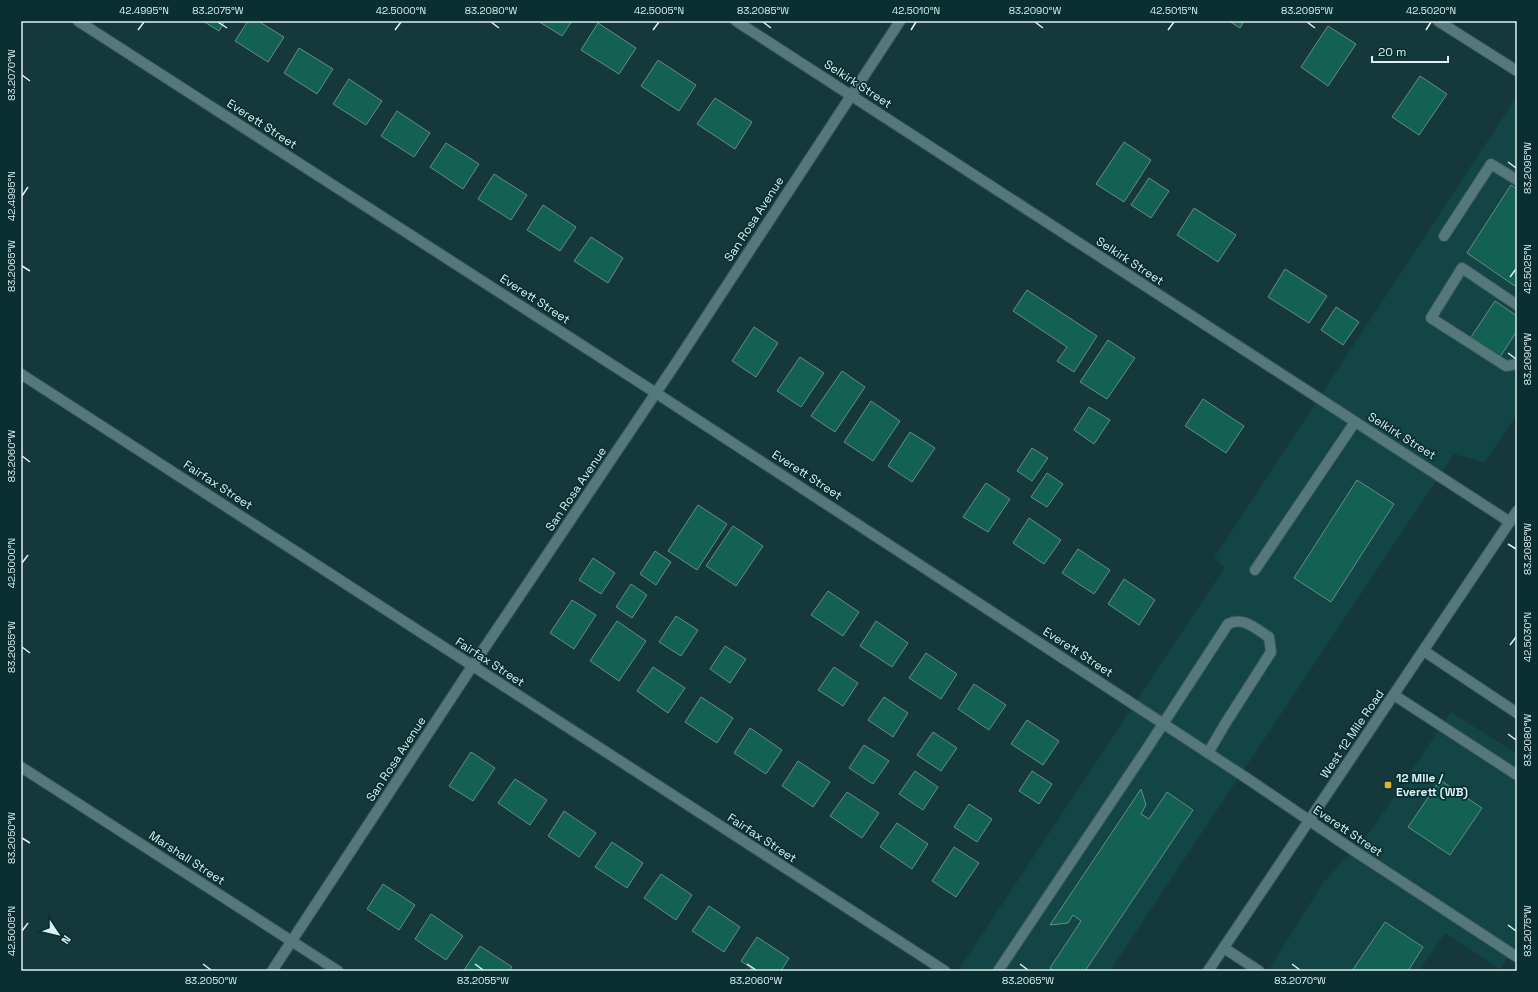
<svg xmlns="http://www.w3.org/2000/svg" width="1538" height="992" font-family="'Space Grotesk',sans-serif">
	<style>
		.built { fill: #134446 }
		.building { fill: #126153; stroke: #698c83 }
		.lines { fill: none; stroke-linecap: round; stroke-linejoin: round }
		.service-casing { stroke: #395658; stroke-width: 12 }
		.minor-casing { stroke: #395658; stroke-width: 12 }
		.secondary-casing { stroke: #395658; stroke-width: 12 }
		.service { stroke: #55797b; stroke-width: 10 }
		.minor { stroke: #55797b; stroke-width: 10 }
		.secondary { stroke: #55797b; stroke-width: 10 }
		.ticks { fill: none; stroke: #dcf0f1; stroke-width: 1.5 }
		.poi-dot { fill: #dbb233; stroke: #092f31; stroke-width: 1.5 }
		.labels { text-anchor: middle; stroke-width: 3.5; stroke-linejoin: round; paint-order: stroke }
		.street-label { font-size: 12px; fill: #dcf0f1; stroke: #092f31 }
		.poi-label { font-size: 12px; font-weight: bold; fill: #dcf0f1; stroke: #092f31; text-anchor: start }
		.neatline { fill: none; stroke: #dcf0f1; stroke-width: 1.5 }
		.ticks-label { font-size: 10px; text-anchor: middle; fill: #dcf0f1 }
	</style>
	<rect width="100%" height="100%" fill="#15393b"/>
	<g class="built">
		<path d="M1517 96V414L1485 462 1454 454 1110 971H958L1225 567 1214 558Z"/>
		<path d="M1451 712 1517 754V943L1500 969 1445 933 1419 971H1268L1323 883 1373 828Z"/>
	</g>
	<g class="building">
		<path d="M203 21H225L219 31Z"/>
		<path d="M248 21H258L284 37 268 62 235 41Z"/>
		<path d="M538 21H572L562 36Z"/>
		<path d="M1229 21H1244L1240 28Z"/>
		<path d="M598 23 636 48 619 74 581 50Z"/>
		<path d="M1328 26 1356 44 1328 86 1301 67Z"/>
		<path d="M299 48 333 69 317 94 284 73Z"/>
		<path d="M658 60 696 85 679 111 641 86Z"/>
		<path d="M1420 76 1447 94 1419 135 1392 117Z"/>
		<path d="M349 79 382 101 366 125 333 104Z"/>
		<path d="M715 98 752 122 735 149 697 124Z"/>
		<path d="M397 111 430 133 414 157 381 136Z"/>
		<path d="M1124 142 1151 160 1124 202 1096 184Z"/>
		<path d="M446 143 479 164 463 189 430 167Z"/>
		<path d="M494 174 527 195 511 220 478 199Z"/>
		<path d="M1149 178 1169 191 1151 218 1131 205Z"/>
		<path d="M1511 185 1517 189V283L1515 286 1467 253Z"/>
		<path d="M543 205 576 227 560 251 527 230Z"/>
		<path d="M1194 208 1236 235 1218 262 1177 235Z"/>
		<path d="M591 237 623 258 608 283 574 261Z"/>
		<path d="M1285 269 1327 296 1309 323 1268 297Z"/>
		<path d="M1027 290 1097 336 1074 372 1057 361 1067 347 1013 311Z"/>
		<path d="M1495 301 1517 316V331L1500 357 1471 337Z"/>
		<path d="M1336 307 1359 322 1343 345 1321 330Z"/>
		<path d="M754 327 778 343 756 377 732 361Z"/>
		<path d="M1108 340 1135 358 1107 399 1080 382Z"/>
		<path d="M800 357 824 373 801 407 777 391Z"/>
		<path d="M842 371 865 387 835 432 811 416Z"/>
		<path d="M1203 399 1244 426 1226 453 1185 426Z"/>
		<path d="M871 401 900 421 873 461 844 442Z"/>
		<path d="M1089 407 1110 420 1094 444 1074 430Z"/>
		<path d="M910 432 935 448 912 482 888 466Z"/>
		<path d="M1032 448 1048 458 1032 481 1017 471Z"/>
		<path d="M1047 473 1063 484 1047 507 1031 497Z"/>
		<path d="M1357 480 1394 504 1331 602 1294 578Z"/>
		<path d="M986 483 1010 499 988 532 963 517Z"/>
		<path d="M698 505 727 524 697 570 668 551Z"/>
		<path d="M1029 518 1061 540 1044 564 1013 543Z"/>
		<path d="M733 526 763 546 736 586 706 566Z"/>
		<path d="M1078 549 1110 570 1094 594 1062 573Z"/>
		<path d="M655 551 671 562 656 585 640 574Z"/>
		<path d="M593 558 615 573 601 594 579 580Z"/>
		<path d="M1124 579 1155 600 1139 625 1108 604Z"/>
		<path d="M631 584 647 595 632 618 616 607Z"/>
		<path d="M828 591 859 612 843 636 811 615Z"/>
		<path d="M572 600 596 615 574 649 550 633Z"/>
		<path d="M676 616 698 630 681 656 659 642Z"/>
		<path d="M617 621 646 641 619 681 590 661Z"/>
		<path d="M876 621 908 643 892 667 860 646Z"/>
		<path d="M725 646 746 659 730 683 710 669Z"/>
		<path d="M926 653 957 674 941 699 909 678Z"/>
		<path d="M653 667 685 688 668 713 637 691Z"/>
		<path d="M834 667 858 683 843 706 818 690Z"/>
		<path d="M974 684 1006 705 989 730 958 709Z"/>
		<path d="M701 697 733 718 717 743 685 722Z"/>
		<path d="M884 697 908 713 893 737 868 720Z"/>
		<path d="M1027 720 1059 741 1043 765 1011 744Z"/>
		<path d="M750 728 782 750 766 774 734 753Z"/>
		<path d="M933 732 957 748 941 771 917 755Z"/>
		<path d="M864 745 889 761 873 784 849 768Z"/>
		<path d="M471 752 495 768 473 801 449 786Z"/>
		<path d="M798 761 830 782 813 807 782 786Z"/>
		<path d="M915 771 938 787 923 810 899 794Z"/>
		<path d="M1032 771 1052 784 1039 804 1019 791Z"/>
		<path d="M515 779 547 800 530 825 498 803Z"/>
		<path d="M1440 780 1482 808 1450 855 1408 827Z"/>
		<path d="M1141 789 1146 805 1141 814 1149 819 1167 792 1193 810 1085 971H1055L1050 968 1081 921 1073 915 1068 923 1050 925Z"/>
		<path d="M847 792 879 813 862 838 830 816Z"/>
		<path d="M969 804 992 819 977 842 954 827Z"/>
		<path d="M564 811 596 833 579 857 548 836Z"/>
		<path d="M897 823 928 844 912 869 880 847Z"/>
		<path d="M612 842 643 863 627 888 595 867Z"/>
		<path d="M954 847 979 863 956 897 932 881Z"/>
		<path d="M661 874 692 895 676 920 644 898Z"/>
		<path d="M383 884 415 905 399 930 367 909Z"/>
		<path d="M709 906 740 927 724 952 692 931Z"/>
		<path d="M431 914 463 936 446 960 415 939Z"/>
		<path d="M1385 922 1423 947 1408 971H1352Z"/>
		<path d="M757 937 789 958 781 971H755L741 961Z"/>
		<path d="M480 946 512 967 509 971 464 970Z"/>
	</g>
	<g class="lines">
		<defs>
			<g id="service">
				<path d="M1444 236 1491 164 1517 180"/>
				<path d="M1517 305 1462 268 1431 318 1506 366 1517 364"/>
				<path d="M1255 570 1355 422"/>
				<path d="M1424 651 1517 713"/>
				<path d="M1394 695 1517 775"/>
				<path d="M1224 948 1259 971"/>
				<path d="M998 971 1148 747 1228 624C1243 616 1256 629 1269 637L1271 652 1225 724 1208 753"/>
			</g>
			<g id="minor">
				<path d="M78 21 656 393 1245 777 1353 850 1517 957"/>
				<path d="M736 21 1510 522"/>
				<path d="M1438 21 1517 71"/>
				<path d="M21 374 945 971"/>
				<path d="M21 767 338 971"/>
				<path d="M272 971 473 665 676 363 900 21"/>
			</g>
			<path id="secondary" d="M1208 971 1517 511"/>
		</defs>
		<use href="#service" class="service-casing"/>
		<use href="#minor" class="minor-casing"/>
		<use href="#secondary" class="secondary-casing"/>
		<use href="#service" class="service"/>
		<use href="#minor" class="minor"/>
		<use href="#secondary" class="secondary"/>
	</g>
	<path class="ticks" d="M218 22 227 28M491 22 499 28M763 22 771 28M1035 22 1043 28M1307 22 1315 28M138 30 144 22M395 30 401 22M653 30 659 22M911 30 916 22M1168 30 1174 22M1426 30 1431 22M22 75 30 81M1508 162 1516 168M22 196 28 187M22 266 30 271M1510 277 1516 269M1508 353 1516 359M22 456 30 462M1508 544 1516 549M22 563 28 555M1510 645 1516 637M22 647 30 653M1508 734 1516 740M22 838 30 843M1508 925 1516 931M22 931 28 923M203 964 211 970M475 964 483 970M747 964 756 970M1020 964 1028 970M1292 964 1300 970"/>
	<rect class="poi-dot" x="1384" y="781" width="8" height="8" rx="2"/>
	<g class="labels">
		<g class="street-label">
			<text transform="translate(858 84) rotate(33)" y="4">Selkirk Street</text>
			<text transform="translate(262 124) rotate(33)" y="4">Everett Street</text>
			<text transform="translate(754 219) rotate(-57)" y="4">San Rosa Avenue</text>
			<text transform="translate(1130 261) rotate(33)" y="4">Selkirk Street</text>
			<text transform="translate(535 299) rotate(33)" y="4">Everett Street</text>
			<text transform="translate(1402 436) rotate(32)" y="4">Selkirk Street</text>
			<text transform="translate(807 475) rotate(33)" y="4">Everett Street</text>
			<text transform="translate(218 485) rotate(33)" y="4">Fairfax Street</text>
			<text transform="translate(576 489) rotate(-56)" y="4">San Rosa Avenue</text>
			<text transform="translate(1078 652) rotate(33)" y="4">Everett Street</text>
			<text transform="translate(490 662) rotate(33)" y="4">Fairfax Street</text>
			<text transform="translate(1352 734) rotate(-56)" y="4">West 12 Mile Road</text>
			<text transform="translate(396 759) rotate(-57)" y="4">San Rosa Avenue</text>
			<text transform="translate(1348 831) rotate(34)" y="4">Everett Street</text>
			<text transform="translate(762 838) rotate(33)" y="4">Fairfax Street</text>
			<text transform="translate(187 858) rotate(33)" y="4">Marshall Street</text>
		</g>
		<g class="poi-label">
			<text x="1396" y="782">12 Mile /<tspan x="1396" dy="14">Everett (WB)</tspan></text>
		</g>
	</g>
	<rect width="1538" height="992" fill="none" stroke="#092f31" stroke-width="44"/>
	<g transform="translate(58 934) rotate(125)" stroke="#092f31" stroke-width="3" paint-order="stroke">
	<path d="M0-3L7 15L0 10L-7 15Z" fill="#dcf0f1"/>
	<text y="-6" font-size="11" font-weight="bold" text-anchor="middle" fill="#dcf0f1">N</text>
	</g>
	<path d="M1372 56v6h76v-6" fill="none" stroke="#dcf0f1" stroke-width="2"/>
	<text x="1378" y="56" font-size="12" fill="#dcf0f1" stroke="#092f31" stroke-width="3" paint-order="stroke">20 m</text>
	<rect x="22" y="22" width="1494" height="948" class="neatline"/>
	<g class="ticks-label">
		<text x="144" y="14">42.4995°N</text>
		<text x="218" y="14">83.2075°W</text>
		<text x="401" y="14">42.5000°N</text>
		<text x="491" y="14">83.2080°W</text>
		<text x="659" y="14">42.5005°N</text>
		<text x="763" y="14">83.2085°W</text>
		<text x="916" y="14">42.5010°N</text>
		<text x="1035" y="14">83.2090°W</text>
		<text x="1174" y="14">42.5015°N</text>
		<text x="1307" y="14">83.2095°W</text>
		<text x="1431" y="14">42.5020°N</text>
		<text transform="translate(11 75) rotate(-90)" y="4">83.2070°W</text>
		<text transform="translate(1527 168) rotate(-90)" y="4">83.2095°W</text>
		<text transform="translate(11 196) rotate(-90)" y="4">42.4995°N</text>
		<text transform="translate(11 266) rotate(-90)" y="4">83.2065°W</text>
		<text transform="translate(1527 269) rotate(-90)" y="4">42.5025°N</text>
		<text transform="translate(1527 359) rotate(-90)" y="4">83.2090°W</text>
		<text transform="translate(11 456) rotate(-90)" y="4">83.2060°W</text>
		<text transform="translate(1527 549) rotate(-90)" y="4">83.2085°W</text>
		<text transform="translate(11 563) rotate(-90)" y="4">42.5000°N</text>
		<text transform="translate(1527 637) rotate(-90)" y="4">42.5030°N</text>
		<text transform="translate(11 647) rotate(-90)" y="4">83.2055°W</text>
		<text transform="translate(1527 740) rotate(-90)" y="4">83.2080°W</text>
		<text transform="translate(11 838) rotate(-90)" y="4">83.2050°W</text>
		<text transform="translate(1527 931) rotate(-90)" y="4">83.2075°W</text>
		<text transform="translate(11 931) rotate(-90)" y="4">42.5005°N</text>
		<text x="211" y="984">83.2050°W</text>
		<text x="483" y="984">83.2055°W</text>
		<text x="756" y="984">83.2060°W</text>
		<text x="1028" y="984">83.2065°W</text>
		<text x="1300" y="984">83.2070°W</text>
	</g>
</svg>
